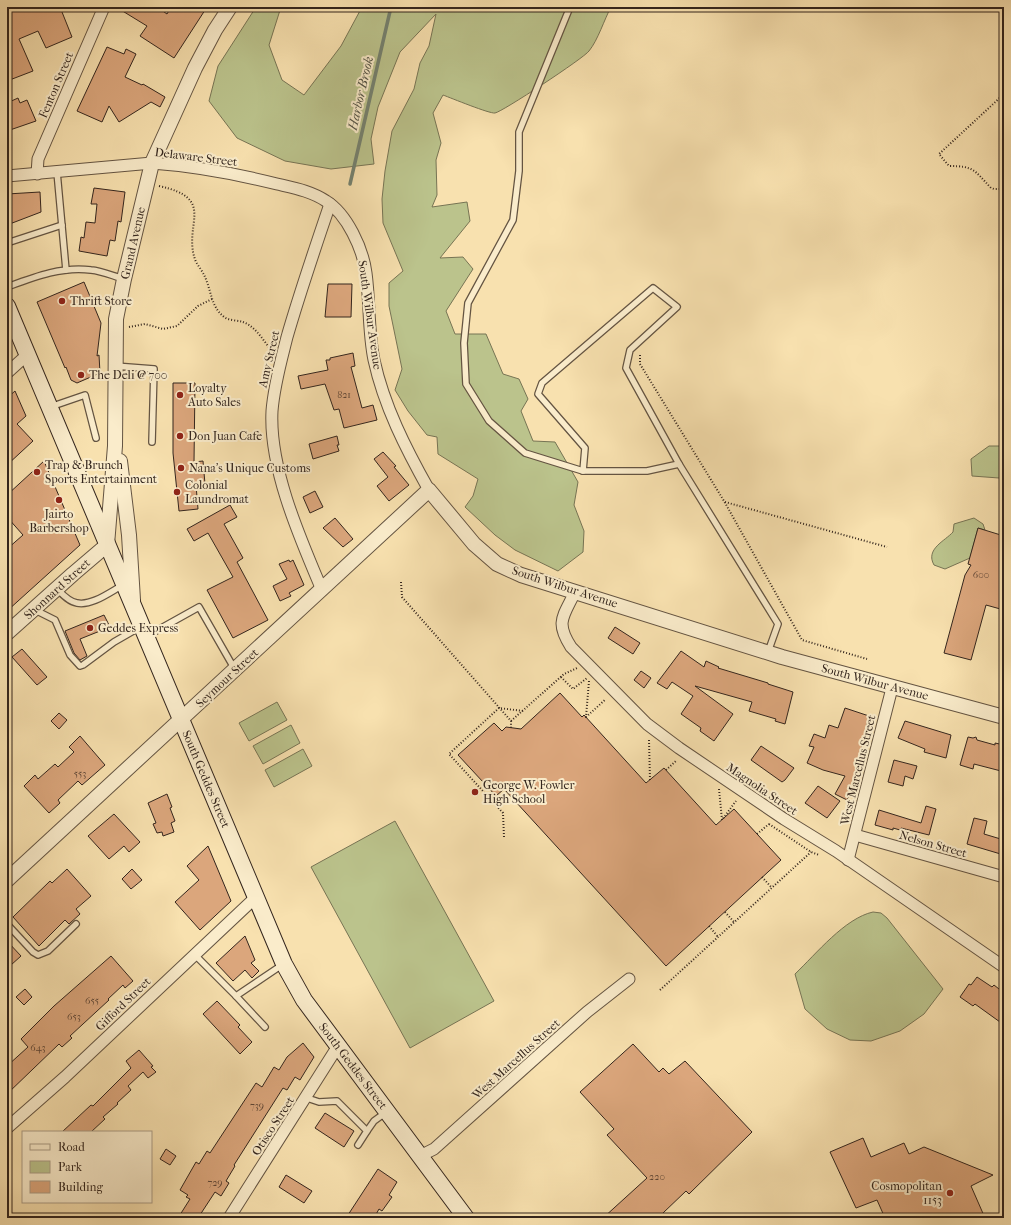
<svg xmlns="http://www.w3.org/2000/svg" width="1011" height="1225" font-family="'IM FELL French Canon',serif">
	<style>
		.green { fill: #bbc38c; stroke: #777454 }
		.lines { fill: none; stroke-linecap: round; stroke-linejoin: round }
		.stream { stroke: #74816f; stroke-width: 3.5 }
		.building { fill: #dba67c; stroke: #33251d }
		.service-casing { stroke: #645442; stroke-width: 8 }
		.minor-casing { stroke: #645442; stroke-width: 13 }
		.tertiary-casing { stroke: #645442; stroke-width: 16 }
		.secondary-casing { stroke: #33251d; stroke-width: 18 }
		.path { stroke: #33251d; stroke-width: 2; stroke-dasharray: 1 2; stroke-linecap: butt }
		.service { stroke: #faeccb; stroke-width: 5.5 }
		.minor { stroke: #faeccb; stroke-width: 11 }
		.tertiary { stroke: #faeccb; stroke-width: 14 }
		.secondary { stroke: #faeccb; stroke-width: 16 }
		.poi-dot { fill: #8f2418; stroke: #faeccb; stroke-width: 1.5 }
		.labels { text-anchor: middle; stroke-width: 4; stroke-linejoin: round; paint-order: stroke }
		.number-label { font-size: 10px; fill: #5d4535 }
		.street-label { font-size: 12px; fill: #33251d; stroke: #faeccb }
		.poi-label { font-size: 12px; fill: #33251d; stroke: #faeccb; text-anchor: start }
		.water-label { font-size: 13px; font-style: italic; fill: #535346; stroke: #faeccb }
	</style>
	<rect width="100%" height="100%" fill="#f8e1af"/>
	<filter id="stains"><feTurbulence type="fractalNoise" baseFrequency=".005" numOctaves="4"/><feColorMatrix values="0 0 0 0 .2 0 0 0 0 .09 0 0 0 0 .02 0 0 0 .5 -.17"/></filter>
	<radialGradient id="worn" r=".72"><stop offset=".6" stop-color="#630" stop-opacity="0"/><stop offset="1" stop-color="#630" stop-opacity=".3"/></radialGradient>
	<g class="green">
		<path d="M256 7H281L269 45 282 80 304 95 341 46 362 7H611C604 20 598 40 589 51 584 58 502 112 495 113 490 114 451 98 443 95L433 113 441 143 436 160 437 195 432 207 467 202 470 221 440 258 463 257 473 269 446 311 455 334H486L503 374 519 379 528 399 521 411 533 441 555 442 578 482 574 505 584 531 583 552 558 571 515 550 495 535 465 507 473 496 478 479 438 454 437 437 427 435 408 411 395 390 402 369 389 306V283L403 271 383 223 382 199 385 171 392 131 414 89 420 63 429 46 436 14 400 52 378 107 371 139 374 164 331 169 285 161 237 138 209 101 218 66Z"/>
		<path d="M989 446H1004V482L999 478 972 476 971 459Z"/>
		<path d="M974 518 983 524 985 530 978 528 970 558 945 569 934 565C925 549 945 541 953 532L954 524Z"/>
		<path d="M277 702 287 720 249 741 239 723Z"/>
		<path d="M291 725 300 743 263 764 253 746Z"/>
		<path d="M303 749 312 766 274 787 265 770Z"/>
		<path d="M395 821 494 1001 410 1048 311 867Z"/>
		<path d="M873 912 881 913 887 918 943 989 924 1014 900 1031 871 1041 850 1040 827 1029 805 1009 795 974C816 954 845 918 873 912Z"/>
	</g>
	<g class="lines">
		<path class="stream" d="M350 184 391 7"/>
	</g>
	<g class="building">
		<path d="M7 7H60L72 37 46 48 38 31 19 39 33 71 7 81V43L10 42 7 34Z"/>
		<path d="M116 7H157L167 14 171 7H207L174 58 140 36 147 26Z"/>
		<path d="M107 47 124 54 126 49 136 54 125 77 142 85 143 84 165 97 160 107 151 102 119 122 109 106 102 122 77 111Z"/>
		<path d="M18 98 20 103 27 100 36 121 7 131V103Z"/>
		<path d="M94 188 125 192 121 222 118 221 115 241 110 240 107 256 79 251 81 237 84 238 86 222 95 223 97 204H91Z"/>
		<path d="M40 192 41 212 7 225V194Z"/>
		<path d="M84 282 101 323 97 356 99 355 100 373 77 383 71 380 66 367 65 368 37 302Z"/>
		<path d="M328 284H352L351 317H325Z"/>
		<path d="M353 353 355 366 351 367 362 408 373 405 377 420 344 428 339 409 334 410 325 384 301 389 298 376 328 370 326 360H330V358Z"/>
		<path d="M173 383H195L194 462 203 461 205 484 196 485 198 509 179 511 173 453Z"/>
		<path d="M15 391 26 416 17 424 33 441 7 465V398Z"/>
		<path d="M337 436 339 445H337L339 451 313 459 309 444Z"/>
		<path d="M383 452 396 466 394 467 409 485 389 501 377 486 388 477 374 459Z"/>
		<path d="M44 461 80 545 7 611V549L23 535 7 517V495Z"/>
		<path d="M315 491 323 507 310 513 303 497Z"/>
		<path d="M230 505 237 517 224 524 243 558 237 562 268 620 233 638 207 590 233 577 208 533 194 541 187 529Z"/>
		<path d="M335 518 353 539 343 547 323 528Z"/>
		<path d="M978 528 1004 536V610L986 605 971 660 944 653 965 575 971 565 968 564Z"/>
		<path d="M289 560 290 562 293 560 304 585 289 593 291 596 280 601 273 586 287 579 279 564Z"/>
		<path d="M104 615 110 627 80 639 87 656 80 660 74 653 65 631Z"/>
		<path d="M615 627 640 643 633 654 608 638Z"/>
		<path d="M22 649 47 677 37 685 12 657Z"/>
		<path d="M681 651 704 667 706 661 719 667 718 668 768 683V684L793 692 785 724 775 721 776 719 749 711 752 702 695 686 733 714 714 741 700 731 701 728 681 714 693 696 672 682 667 689 657 683Z"/>
		<path d="M641 671 651 678 644 688 634 680Z"/>
		<path d="M560 693 582 717 584 715 646 783 664 768 716 825 734 809 781 860 666 966 504 789 496 796 458 755 494 723 502 731 506 727 521 729Z"/>
		<path d="M845 708 869 716 851 791 847 800 835 794 845 776 823 770 807 763 814 747 809 746 814 734 825 738 829 725 838 728Z"/>
		<path d="M59 713 67 720 59 729 51 721Z"/>
		<path d="M905 721 951 735 946 758 924 752 925 749 898 738Z"/>
		<path d="M80 736 105 765 82 785 78 781 58 800 60 803 49 813 24 786 35 775 38 779 55 764 58 767 74 752 69 747Z"/>
		<path d="M968 737 973 738 976 737 977 740 995 745V743L1004 745V760L1001 771 974 764 973 769 960 765Z"/>
		<path d="M761 746 794 768 785 780 782 782 751 760Z"/>
		<path d="M894 760 917 766 913 779 905 776 903 786 888 782Z"/>
		<path d="M818 786 840 801 827 818 805 803Z"/>
		<path d="M167 794 172 807 170 808 175 821 171 823 174 832 163 836 162 832 157 833 153 824 156 823 148 803Z"/>
		<path d="M926 806 936 809 929 835 901 828 900 830 893 828V830L875 825 879 810 921 823Z"/>
		<path d="M114 814 140 842 129 852 124 846 109 859 88 836Z"/>
		<path d="M974 818 987 821 984 834 1004 840V855L967 844Z"/>
		<path d="M208 846 231 901 200 930 175 902 199 880 187 866Z"/>
		<path d="M67 869 91 896 76 909 80 914 69 924 65 920 39 946 13 917 50 881 52 883Z"/>
		<path d="M132 869 142 880 131 889 122 879Z"/>
		<path d="M245 936 255 960 251 963 259 971 252 978 245 970 233 981 216 963Z"/>
		<path d="M7 941 21 956 11 965 7 960Z"/>
		<path d="M111 956 133 981 125 988 123 985 108 999 109 1000 70 1036 72 1038 62 1047 59 1044 7 1094V1066L28 1047 21 1039 54 1006Z"/>
		<path d="M977 977 992 987 994 985 1004 993V1016L1000 1022 975 1004 973 1006 960 997 969 984 971 985Z"/>
		<path d="M25 989 32 997 24 1005 16 997Z"/>
		<path d="M217 1001 240 1025 238 1027 252 1042 240 1054 203 1014Z"/>
		<path d="M303 1043 314 1057 300 1080 295 1077 287 1090 283 1088 234 1165 235 1166 226 1181 229 1183 221 1196 215 1192 198 1218H178L190 1199 186 1197 188 1195 180 1190 196 1162 199 1164 207 1151 210 1153 256 1083 262 1087 274 1067 279 1070 287 1057Z"/>
		<path d="M633 1044 659 1072 663 1068 669 1074 685 1061 752 1132 689 1194 686 1191 663 1213 668 1218H603L647 1178 607 1135 614 1129 580 1092Z"/>
		<path d="M139 1050 153 1066 151 1067 156 1072 148 1078 143 1072 128 1086 131 1090 117 1103 118 1104 103 1117 105 1119 91 1132H62L91 1105 93 1106 131 1068 126 1061Z"/>
		<path d="M325 1113 354 1131 344 1147 315 1128Z"/>
		<path d="M863 1138 871 1157 904 1143 909 1154 924 1147 993 1175 971 1186 985 1218H885L877 1200 856 1208 830 1152Z"/>
		<path d="M166 1149 176 1156 170 1165 160 1159Z"/>
		<path d="M378 1169 397 1182 389 1195 392 1197 382 1211 379 1209 374 1218H346Z"/>
		<path d="M286 1175 312 1191 304 1203 279 1187Z"/>
	</g>
	<g class="lines">
		<defs>
			<g id="service">
				<path d="M570 7 519 132V171L513 220 468 303 464 343 466 384 489 421 525 453 583 471H647L679 464 778 624 768 652"/>
				<path d="M57 172 66 270"/>
				<path d="M7 243 62 225"/>
				<path d="M7 287C34 277 62 266 91 270 102 271 113 276 124 279"/>
				<path d="M115 366 154 369 152 442"/>
				<path d="M50 407 85 395 96 438"/>
				<path d="M583 471 585 448 538 394 542 383 653 288 677 307 630 350 626 368 679 464"/>
				<path d="M57 589C62 594 69 602 77 603 92 606 110 592 123 585"/>
				<path d="M35 610 55 620 70 655 80 666 83 665 114 642 140 627"/>
				<path d="M147 636 199 607 234 668"/>
				<path d="M7 924 33 952 38 955 48 951 76 924"/>
				<path d="M194 954 236 996 282 965"/>
				<path d="M236 996 265 1027"/>
				<path d="M307 1098 319 1102 337 1101 367 1131 358 1145"/>
				<path d="M367 1131 374 1121 385 1113"/>
			</g>
			<g id="minor">
				<path d="M37 174 38 159 104 7"/>
				<path d="M7 176 152 163C194 166 237 174 277 184 294 188 311 191 326 201 347 214 363 249 366 273 370 302 368 331 374 360 384 406 406 449 429 490"/>
				<path d="M7 373 28 354"/>
				<path d="M322 590C300 538 269 468 272 411 274 385 281 361 287 337 300 292 315 248 330 204"/>
				<path d="M575 592C563 617 555 622 571 647L647 724 679 748 784 819 836 851 1004 967"/>
				<path d="M855 835 1004 877"/>
				<path d="M848 860 892 688"/>
				<path d="M7 1128 65 1077 256 897"/>
				<path d="M420 1156 434 1149 587 1012 629 979"/>
				<path d="M229 1218 338 1046"/>
			</g>
			<g id="tertiary">
				<path d="M120 461 129 535 133 600"/>
				<path d="M7 633 73 574 107 545 115 446 116 319 124 279 152 163 195 68 215 30 230 7"/>
				<path d="M7 880 429 490 474 544 497 564 521 575 782 657 1004 717"/>
			</g>
			<path id="secondary" d="M7 306 284 964 304 1000 466 1218"/>
		</defs>
		<use href="#service" class="service-casing"/>
		<use href="#minor" class="minor-casing"/>
		<use href="#tertiary" class="tertiary-casing"/>
		<use href="#secondary" class="secondary-casing"/>
		<g class="path">
			<path d="M1004 94 939 154 949 166C974 166 974 170 991 188L994 189H1004"/>
			<path d="M159 186C219 199 181 225 196 262 199 267 203 272 205 277 211 290 211 306 223 316 228 321 237 320 243 322 256 327 263 340 271 350"/>
			<path d="M129 327 145 324 163 329 177 326 198 306 212 299"/>
			<path d="M640 355V364L724 501 802 640 867 659"/>
			<path d="M725 502 887 547"/>
			<path d="M401 582 402 597 511 721V728"/>
			<path d="M561 677 573 689 587 678"/>
			<path d="M589 681 586 717 606 699"/>
			<path d="M511 721 564 674 577 668"/>
			<path d="M649 740 650 780"/>
			<path d="M666 770 677 760"/>
			<path d="M719 789 722 820 736 801"/>
			<path d="M769 824 811 852 819 855"/>
			<path d="M757 834 769 824"/>
			<path d="M504 837 503 813 449 754 499 708 523 711"/>
			<path d="M762 877 772 888"/>
			<path d="M725 912 734 922"/>
			<path d="M709 926 718 937"/>
			<path d="M660 990 811 852"/>
		</g>
		<use href="#service" class="service"/>
		<use href="#minor" class="minor"/>
		<use href="#tertiary" class="tertiary"/>
		<use href="#secondary" class="secondary"/>
	</g>
	<g class="poi-dot">
		<circle cx="62" cy="301" r="4"/>
		<circle cx="81" cy="375" r="4"/>
		<circle cx="180" cy="395" r="4"/>
		<circle cx="180" cy="436" r="4"/>
		<circle cx="181" cy="468" r="4"/>
		<circle cx="37" cy="472" r="4"/>
		<circle cx="177" cy="492" r="4"/>
		<circle cx="59" cy="500" r="4"/>
		<circle cx="90" cy="628" r="4"/>
		<circle cx="475" cy="792" r="4"/>
		<circle cx="950" cy="1193" r="4"/>
	</g>
	<g class="labels">
		<g class="number-label">
			<text x="344" y="398">821</text>
			<text x="981" y="578">600</text>
			<text x="80" y="777">553</text>
			<text x="92" y="1004">655</text>
			<text x="74" y="1020">653</text>
			<text x="38" y="1051">643</text>
			<text x="257" y="1109">739</text>
			<text x="657" y="1180">220</text>
			<text x="215" y="1186">729</text>
		</g>
		<g class="street-label">
			<text transform="translate(56 85) rotate(-67)" y="4">Fenton Street</text>
			<text transform="translate(196 157) rotate(7)" y="4">Delaware Street</text>
			<text transform="translate(133 243) rotate(-77)" y="4">Grand Avenue</text>
			<text transform="translate(370 315) rotate(82)" y="4">South Wilbur Avenue</text>
			<text transform="translate(269 359) rotate(-77)" y="4">Amy Street</text>
			<text transform="translate(565 587) rotate(18)" y="4">South Wilbur Avenue</text>
			<text transform="translate(57 589) rotate(-42)" y="4">Shonnard Street</text>
			<text transform="translate(227 678) rotate(-43)" y="4">Seymour Street</text>
			<text transform="translate(875 682) rotate(15)" y="4">South Wilbur Avenue</text>
			<text transform="translate(858 770) rotate(-76)" y="4">West Marcellus Street</text>
			<text transform="translate(206 779) rotate(67)" y="4">South Geddes Street</text>
			<text transform="translate(762 789) rotate(34)" y="4">Magnolia Street</text>
			<text transform="translate(933 844) rotate(16)" y="4">Nelson Street</text>
			<text transform="translate(123 1004) rotate(-44)" y="4">Gifford Street</text>
			<text transform="translate(516 1059) rotate(-42)" y="4">West Marcellus Street</text>
			<text transform="translate(353 1066) rotate(53)" y="4">South Geddes Street</text>
			<text transform="translate(273 1126) rotate(-57)" y="4">Otisco Street</text>
		</g>
		<g class="poi-label">
			<text x="70" y="305">Thrift Store</text>
			<text x="89" y="379">The Deli @ 700</text>
			<text x="188" y="392">Loyalty<tspan x="188" dy="14">Auto Sales</tspan></text>
			<text x="188" y="440">Don Juan Cafe</text>
			<text x="45" y="469">Trap &amp; Brunch<tspan x="45" dy="14">Sports Entertainment</tspan></text>
			<text x="189" y="472">Nana's Unique Customs</text>
			<text x="185" y="489">Colonial<tspan x="185" dy="14">Laundromat</tspan></text>
			<text x="59" y="518" text-anchor="middle">Jairto<tspan x="59" dy="14">Barbershop</tspan></text>
			<text x="98" y="632">Geddes Express</text>
			<text x="483" y="789">George W. Fowler<tspan x="483" dy="14">High School</tspan></text>
			<text x="942" y="1190" text-anchor="end">Cosmopolitan<tspan x="942" dy="14">1153</tspan></text>
		</g>
		<g class="water-label">
			<text transform="translate(360 93) rotate(-77)" y="5">Harbor Brook</text>
		</g>
	</g>
	<rect width="1011" height="1225" fill="none" stroke="#f8e1af" stroke-width="24"/>
	<rect x="8" y="8" width="995" height="1209" fill="none" stroke="#33251d" stroke-width="2"/>
	<rect x="12" y="12" width="987" height="1201" fill="none" stroke="#33251d"/>
	<rect x="22" y="1131" width="130" height="72" fill="#faeccb" stroke="#aa9c85"/>
	<rect x="30" y="1144" width="20" height="6" fill="#faeccb" stroke="#aa9c85"/>
	<text x="58" y="1151" font-size="12" fill="#33251d">Road</text>
	<rect x="30" y="1161" width="20" height="12" fill="#bbc38c" stroke="#aa9c85"/>
	<text x="58" y="1171" font-size="12" fill="#33251d">Park</text>
	<rect x="30" y="1181" width="20" height="12" fill="#dba67c" stroke="#aa9c85"/>
	<text x="58" y="1191" font-size="12" fill="#33251d">Building</text>
	<rect width="100%" height="100%" filter="url(#stains)"/>
	<rect width="100%" height="100%" fill="url(#worn)"/>
</svg>
